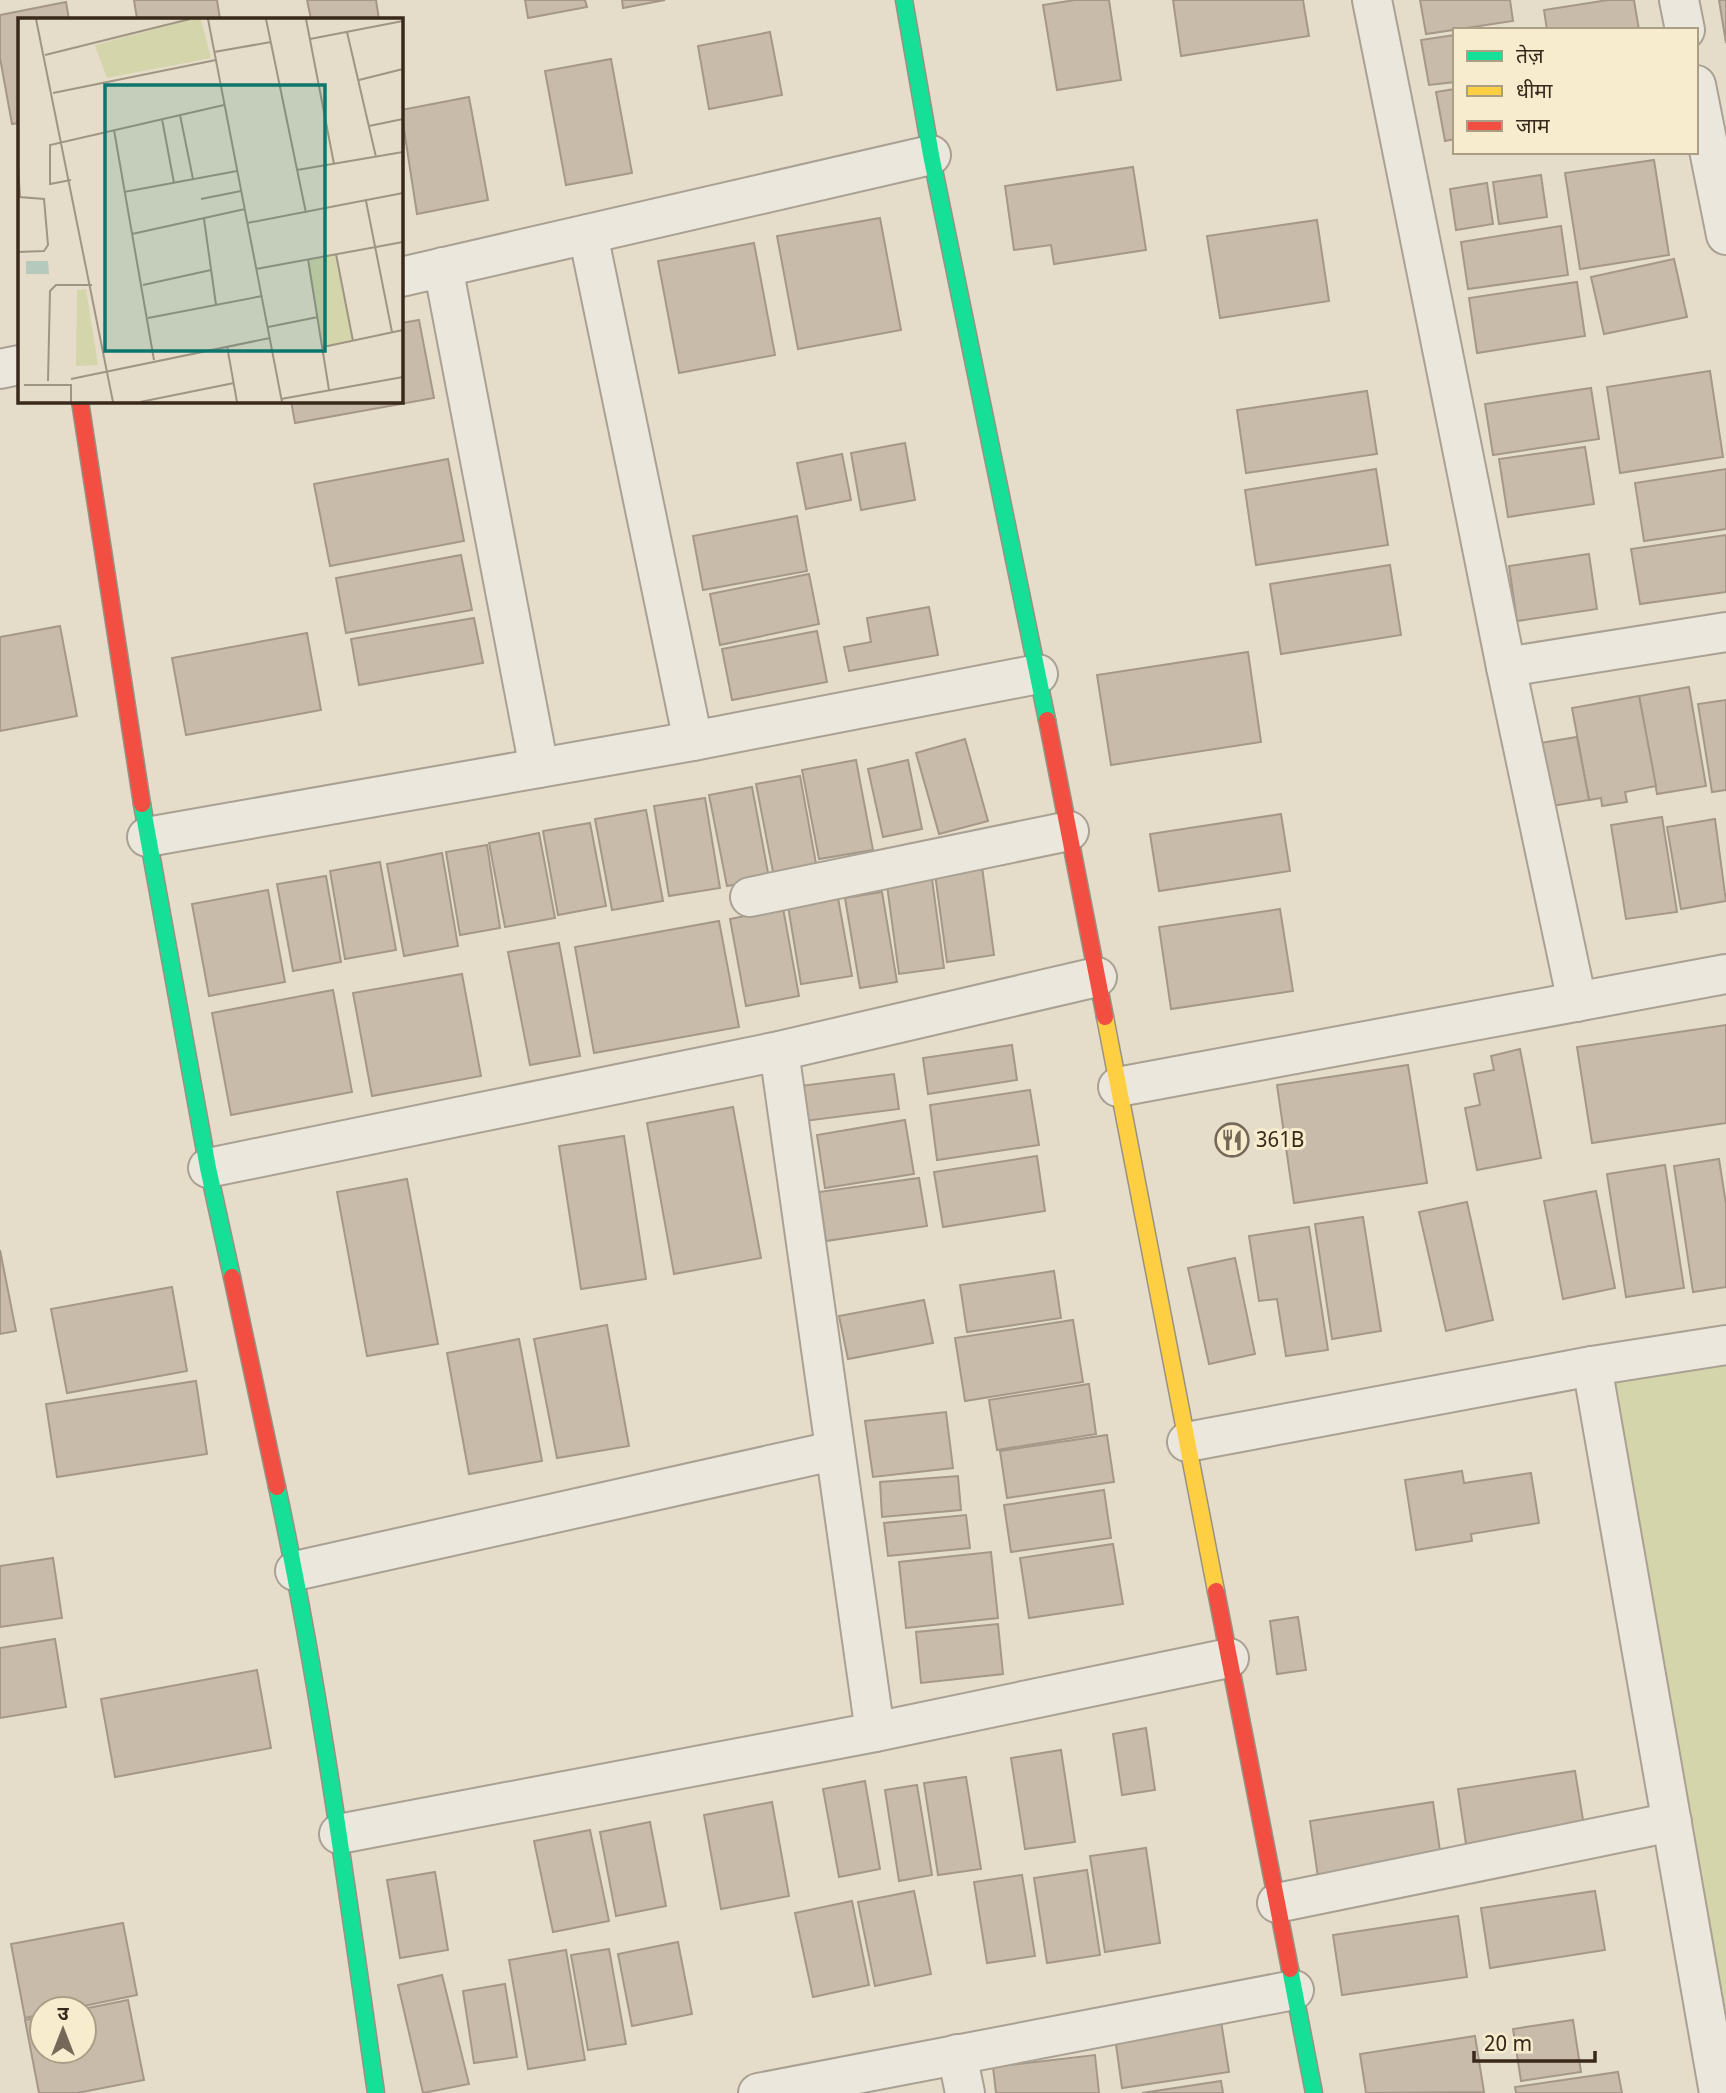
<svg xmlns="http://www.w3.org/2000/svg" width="1726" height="2093" font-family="Georgia,'Noto Sans Devanagari',serif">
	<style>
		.green { fill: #d4d5aa }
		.building { fill: #c9bbaa; stroke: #a59889; stroke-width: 2 }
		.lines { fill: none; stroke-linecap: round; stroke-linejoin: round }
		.street-casing { stroke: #a9a193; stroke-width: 42 }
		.fast-casing { stroke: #999183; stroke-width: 19 }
		.slow-casing { stroke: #999183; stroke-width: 19 }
		.jam-casing { stroke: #999183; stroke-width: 19 }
		.street { stroke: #ece7dc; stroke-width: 38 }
		.fast { stroke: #16e098; stroke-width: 16 }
		.slow { stroke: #ffcf43; stroke-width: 16 }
		.jam { stroke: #f24e42; stroke-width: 16 }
		.labels { text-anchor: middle; stroke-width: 6; stroke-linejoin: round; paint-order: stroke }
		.poi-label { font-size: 21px; fill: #38291b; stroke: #f7ecce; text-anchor: start }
		.inset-road { fill: none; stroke: #a09583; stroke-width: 2 }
		.view { fill: #0f766e; fill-opacity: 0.15; stroke: #0f766e; stroke-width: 3.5 }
		.inset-edge { fill: none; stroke: #38291b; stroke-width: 3.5 }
	</style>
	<rect width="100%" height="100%" fill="#e5ddc9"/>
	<path class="green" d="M1726 1345V2058L1592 1366Z"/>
	<g class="building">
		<path d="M134 0H217L220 19H137Z"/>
		<path d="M307 0H376L379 19H311Z"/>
		<path d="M525 0H585L587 7 528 18Z"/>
		<path d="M622 0H665L623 8Z"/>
		<path d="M1075 0H1109L1121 80 1057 90 1043 5Z"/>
		<path d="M1173 0H1303L1309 36 1181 56Z"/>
		<path d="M1420 0H1510L1513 21 1426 34Z"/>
		<path d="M1608 0H1634L1639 30H1547L1544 10Z"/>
		<path d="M1719 0H1726V43Z"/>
		<path d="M66 2 69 19H19V123L12 124 0 58V15Z"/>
		<path d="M770 32 782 95 709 109 698 46Z"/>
		<path d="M1455 35V82L1429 85 1421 40Z"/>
		<path d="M611 59 632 173 566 185 545 71Z"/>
		<path d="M1455 89V139L1445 141 1436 92Z"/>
		<path d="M469 97 488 200 417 214 401 110Z"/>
		<path d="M1654 160 1669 255 1580 269 1565 173Z"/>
		<path d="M1133 167 1146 250 1054 264 1051 245 1014 250 1005 186Z"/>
		<path d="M1541 175 1547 217 1499 224 1493 182Z"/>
		<path d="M1487 183 1493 224 1456 230 1450 189Z"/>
		<path d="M880 218 901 330 798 349 777 236Z"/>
		<path d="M1317 220 1329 301 1220 318 1207 236Z"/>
		<path d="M1561 226 1568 275 1468 289 1461 242Z"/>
		<path d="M754 243 775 355 679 373 658 261Z"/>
		<path d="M1674 259 1687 317 1604 334 1591 277Z"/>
		<path d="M1577 282 1585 336 1477 353 1469 298Z"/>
		<path d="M419 320 434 398 295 423 291 401H401V323Z"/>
		<path d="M1710 371 1723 457 1620 473 1607 387Z"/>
		<path d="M1591 388 1599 439 1493 455 1485 404Z"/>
		<path d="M1367 391 1377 454 1246 473 1237 410Z"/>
		<path d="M905 443 915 500 861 510 851 453Z"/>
		<path d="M1585 447 1594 504 1508 517 1499 459Z"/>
		<path d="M842 454 851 500 806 509 797 463Z"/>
		<path d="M448 459 464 541 330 566 314 484Z"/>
		<path d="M1376 469 1388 545 1256 565 1245 490Z"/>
		<path d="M1726 469V529L1644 541 1635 483Z"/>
		<path d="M797 516 807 571 703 590 693 536Z"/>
		<path d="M1726 535V592L1640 604 1631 549Z"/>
		<path d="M1589 554 1597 609 1517 621 1509 566Z"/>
		<path d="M461 555 472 610 346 633 336 578Z"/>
		<path d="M1390 565 1401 635 1281 654 1270 584Z"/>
		<path d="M809 574 819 624 720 645 710 594Z"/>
		<path d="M929 607 938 655 849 671 844 647 871 642 867 618Z"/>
		<path d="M474 618 483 663 359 685 351 639Z"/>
		<path d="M60 626 77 716 0 731V637Z"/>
		<path d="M817 631 827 682 732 700 722 649Z"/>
		<path d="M307 633 321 710 186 735 172 658Z"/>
		<path d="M1248 652 1261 742 1111 765 1097 675Z"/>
		<path d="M1689 687 1706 786 1657 794 1639 696Z"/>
		<path d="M1639 696 1656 786 1625 792 1627 802 1602 806 1601 798 1589 800 1572 708Z"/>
		<path d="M1726 700V790L1712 792 1698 704Z"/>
		<path d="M1577 737 1589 800 1539 808 1528 745Z"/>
		<path d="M965 739 988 821 939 834 916 753Z"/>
		<path d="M856 760 873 850 819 859 802 770Z"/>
		<path d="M908 760 922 829 883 837 868 769Z"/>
		<path d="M800 776 817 869 774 877 756 784Z"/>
		<path d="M752 787 769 878 727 886 709 795Z"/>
		<path d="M705 798 720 888 669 896 654 806Z"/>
		<path d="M646 810 663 901 612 910 595 819Z"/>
		<path d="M1281 814 1290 871 1159 891 1150 834Z"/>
		<path d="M1662 817 1677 912 1626 919 1611 825Z"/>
		<path d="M1715 819 1726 901 1681 909 1667 827Z"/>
		<path d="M590 823 606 906 558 915 543 831Z"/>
		<path d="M539 833 555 918 505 927 489 843Z"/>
		<path d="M487 845 500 928 460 935 446 852Z"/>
		<path d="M442 853 458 946 404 956 387 864Z"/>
		<path d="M380 862 396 950 345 959 330 871Z"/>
		<path d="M982 867 994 955 947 962 935 874Z"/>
		<path d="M931 872 944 968 899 974 886 878Z"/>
		<path d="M326 876 341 962 293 971 277 884Z"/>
		<path d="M268 890 285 982 209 996 192 904Z"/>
		<path d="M882 892 897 982 860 988 845 898Z"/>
		<path d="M838 898 852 976 801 984 788 906Z"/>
		<path d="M783 908 799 996 746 1006 730 919Z"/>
		<path d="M1280 909 1293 991 1171 1009 1159 927Z"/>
		<path d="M719 921 739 1027 594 1053 575 947Z"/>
		<path d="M559 943 580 1056 530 1065 508 952Z"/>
		<path d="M462 974 481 1076 372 1096 353 993Z"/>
		<path d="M333 990 352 1092 231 1115 212 1013Z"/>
		<path d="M1726 1025V1123L1592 1143 1577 1047Z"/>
		<path d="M1012 1045 1017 1080 928 1094 923 1058Z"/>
		<path d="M1520 1049 1541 1158 1477 1170 1465 1108 1480 1105 1474 1074 1494 1070 1491 1056Z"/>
		<path d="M1408 1065 1427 1183 1294 1203 1277 1085Z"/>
		<path d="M894 1074 899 1109 805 1121 800 1086Z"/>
		<path d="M1030 1090 1039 1145 937 1160 930 1105Z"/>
		<path d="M733 1107 761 1258 674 1274 647 1123Z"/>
		<path d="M905 1120 914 1174 825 1188 817 1135Z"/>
		<path d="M624 1136 646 1279 581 1289 559 1146Z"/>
		<path d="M1037 1156 1045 1211 943 1227 934 1172Z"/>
		<path d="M1719 1159 1726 1204V1287L1693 1292 1674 1166Z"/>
		<path d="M1665 1165 1684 1288 1626 1297 1607 1174Z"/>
		<path d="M919 1178 927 1226 826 1241 819 1192Z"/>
		<path d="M407 1179 438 1344 367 1356 337 1192Z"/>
		<path d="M1596 1191 1615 1288 1563 1299 1544 1201Z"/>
		<path d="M1467 1202 1493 1320 1446 1331 1419 1212Z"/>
		<path d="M1363 1217 1381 1331 1332 1339 1315 1224Z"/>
		<path d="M1309 1227 1328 1350 1286 1356 1277 1299 1259 1301 1249 1236Z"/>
		<path d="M0 1250 16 1331 0 1334Z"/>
		<path d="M1235 1258 1255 1354 1209 1364 1188 1268Z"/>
		<path d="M1054 1271 1061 1318 967 1332 960 1285Z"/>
		<path d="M172 1287 187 1371 67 1393 51 1309Z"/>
		<path d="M924 1300 933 1343 848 1359 839 1316Z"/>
		<path d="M1073 1320 1083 1382 965 1401 955 1338Z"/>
		<path d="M607 1325 629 1446 557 1458 534 1339Z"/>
		<path d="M519 1339 542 1461 469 1474 447 1353Z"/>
		<path d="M196 1381 207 1454 57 1477 46 1404Z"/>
		<path d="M1089 1384 1096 1434 997 1450 989 1400Z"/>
		<path d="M946 1412 953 1468 873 1477 865 1421Z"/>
		<path d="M1107 1435 1114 1482 1007 1498 1000 1451Z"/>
		<path d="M1462 1471 1464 1483 1531 1473 1539 1523 1471 1534 1472 1541 1416 1550 1405 1480Z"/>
		<path d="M958 1476 961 1510 882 1517 880 1482Z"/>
		<path d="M1104 1490 1111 1538 1011 1552 1004 1505Z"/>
		<path d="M966 1515 970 1548 888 1556 884 1523Z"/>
		<path d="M1113 1544 1123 1604 1029 1618 1020 1558Z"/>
		<path d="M991 1552 998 1618 906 1628 899 1562Z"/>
		<path d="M53 1558 62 1618 0 1627V1566Z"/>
		<path d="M1298 1617 1306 1670 1277 1674 1270 1621Z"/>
		<path d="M998 1624 1003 1674 921 1683 916 1632Z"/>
		<path d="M55 1639 66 1707 0 1718V1648Z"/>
		<path d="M257 1670 271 1748 115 1777 101 1699Z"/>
		<path d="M1146 1728 1155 1790 1122 1795 1113 1734Z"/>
		<path d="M1061 1750 1075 1842 1025 1849 1011 1758Z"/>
		<path d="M1575 1771 1584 1826 1466 1844 1458 1789Z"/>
		<path d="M966 1777 981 1869 938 1875 924 1783Z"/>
		<path d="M865 1781 880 1869 839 1877 823 1789Z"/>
		<path d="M917 1785 932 1875 899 1881 885 1790Z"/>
		<path d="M772 1802 789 1896 721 1909 704 1815Z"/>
		<path d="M1433 1802 1441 1858 1318 1877 1310 1821Z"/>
		<path d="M650 1822 666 1906 616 1916 600 1832Z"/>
		<path d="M590 1830 609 1921 553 1932 534 1841Z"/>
		<path d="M1146 1848 1160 1943 1105 1952 1090 1856Z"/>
		<path d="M1087 1870 1100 1955 1047 1963 1034 1878Z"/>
		<path d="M435 1872 448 1950 400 1958 387 1880Z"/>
		<path d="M1022 1875 1035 1956 987 1963 974 1882Z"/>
		<path d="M914 1891 931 1974 875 1986 858 1902Z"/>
		<path d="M1595 1891 1605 1950 1490 1968 1481 1908Z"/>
		<path d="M852 1901 869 1985 813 1997 795 1913Z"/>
		<path d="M1458 1916 1467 1977 1342 1995 1333 1935Z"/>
		<path d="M123 1923 137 1995 69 2009H42V2014L25 2018 11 1944Z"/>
		<path d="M678 1942 692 2014 632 2026 618 1954Z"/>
		<path d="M609 1949 626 2044 588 2050 571 1955Z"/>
		<path d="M566 1950 585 2060 528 2069 509 1960Z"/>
		<path d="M442 1975 469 2084 423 2093 398 1985Z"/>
		<path d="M505 1984 517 2057 474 2063 463 1991Z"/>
		<path d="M128 2000 144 2080 77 2093H39L25 2020 42 2017V2051H84L83 2009Z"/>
		<path d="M1573 2020 1581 2072 1521 2081 1513 2029Z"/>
		<path d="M1221 2021 1229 2072 1122 2088 1115 2037Z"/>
		<path d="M1475 2036 1484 2092 1366 2093 1360 2054Z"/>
		<path d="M1095 2055 1099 2093H996L993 2067Z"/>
		<path d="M1618 2072 1622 2093H1516L1515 2087Z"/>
		<path d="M1221 2081 1223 2093H1142Z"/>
	</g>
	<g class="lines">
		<defs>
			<g id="street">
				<path d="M1372 0 1506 667 1577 1002"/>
				<path d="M1679 0 1685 30"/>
				<path d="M1696 85 1726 235"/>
				<path d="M588 234 693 741"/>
				<path d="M443 267 539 768"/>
				<path d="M401 277 931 155"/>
				<path d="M0 369 19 365"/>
				<path d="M1506 667 1726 632"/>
				<path d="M147 837 693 741 1038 674"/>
				<path d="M750 897 1069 831"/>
				<path d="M779 1051 875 1732"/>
				<path d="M1118 1087 1726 974"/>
				<path d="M208 1168 779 1051 1097 977"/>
				<path d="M1592 1366 1719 2093"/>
				<path d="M1187 1442 1592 1366 1726 1345"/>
				<path d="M295 1571 833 1451"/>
				<path d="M339 1834 875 1732 1229 1658"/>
				<path d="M1277 1903 1672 1822"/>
				<path d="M957 2054 965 2093"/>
				<path d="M758 2093 1294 1990"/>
			</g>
			<g id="fast">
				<path d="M904 0 931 155 1047 720"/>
				<path d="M142 804 208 1168 232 1277"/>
				<path d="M277 1487C320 1687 347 1890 376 2093"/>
				<path d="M1290 1969 1314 2093"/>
			</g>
			<path id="slow" d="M1105 1017 1216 1591"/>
			<g id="jam">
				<path d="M80 401 142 804"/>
				<path d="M1047 720 1105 1017"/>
				<path d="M232 1277 277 1487"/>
				<path d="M1216 1591 1290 1969"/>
			</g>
		</defs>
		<use href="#street" class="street-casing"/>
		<use href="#fast" class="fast-casing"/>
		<use href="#slow" class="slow-casing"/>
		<use href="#jam" class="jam-casing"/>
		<use href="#street" class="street"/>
		<use href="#fast" class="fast"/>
		<use href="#slow" class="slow"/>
		<use href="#jam" class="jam"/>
	</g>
	<defs>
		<symbol id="restaurant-ring" viewBox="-11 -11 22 22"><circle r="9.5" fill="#f7ecce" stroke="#756858" stroke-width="1.5"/><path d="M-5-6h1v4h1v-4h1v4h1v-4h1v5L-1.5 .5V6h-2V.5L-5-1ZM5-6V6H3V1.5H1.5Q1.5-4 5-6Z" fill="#756858"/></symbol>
	</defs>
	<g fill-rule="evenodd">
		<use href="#restaurant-ring" x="1213" y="1121" width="38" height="38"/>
	</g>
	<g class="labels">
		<g class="poi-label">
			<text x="1256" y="1147">361B</text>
		</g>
	</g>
	<g transform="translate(18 18)">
		<rect width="385" height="385" fill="#e5ddc9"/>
		<path d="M175 1H183L193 40 89 60 77 27ZM318 236 335 323 305 329 290 241ZM68 271 80 347 58 348 59 272Z" fill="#d4d5aa"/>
		<path d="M8 243H30L31 256H8Z" fill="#b6c9bd"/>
		<path class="inset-road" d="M18 1 95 384M190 1 264 384M248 1 288 195M288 1 316 146M329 14 358 139M292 21 385 3M196 34 253 24M27 37 172 1M0 41V109M341 62 385 51M35 75 198 42M162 97 175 161M144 101 156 165M351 108 385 101M96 112 136 342M0 146 2 179 26 181 30 227 26 233 0 234M279 152 385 134M53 162 32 166V127L206 87M106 174 219 153M183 181 223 173M348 183 374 314M186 201 198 287M229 205 385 175M114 216 227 191M318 236 335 323M290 241 311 372M238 251 385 224M125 267 193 252M130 300 244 278M250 309 300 299M209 328 219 384M305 329 385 312M53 361 252 320M30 363 32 273 38 267H74M6 367H53V384M263 381 385 359M122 384 216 365"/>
		<path class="view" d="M87 67H307V333H87Z"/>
		<rect width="385" height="385" class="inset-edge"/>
	</g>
	<rect x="1453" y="28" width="245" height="126" fill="#f7ecce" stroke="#ab9e86" stroke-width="2"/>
	<rect x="1467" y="51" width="35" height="10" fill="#16e098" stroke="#ab9e86" stroke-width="2"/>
	<text x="1516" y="63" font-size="21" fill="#38291b">तेज़</text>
	<rect x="1467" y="86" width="35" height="10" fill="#ffcf43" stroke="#ab9e86" stroke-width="2"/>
	<text x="1516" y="98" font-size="21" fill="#38291b">धीमा</text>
	<rect x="1467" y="121" width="35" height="10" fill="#f24e42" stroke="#ab9e86" stroke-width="2"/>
	<text x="1516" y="133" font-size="21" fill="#38291b">जाम</text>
	<g transform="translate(63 2030)"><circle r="33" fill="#f7ecce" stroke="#ab9e86" stroke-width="2"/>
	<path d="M0-5L12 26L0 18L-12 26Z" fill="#756858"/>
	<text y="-10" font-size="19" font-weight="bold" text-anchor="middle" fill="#38291b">उ</text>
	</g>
	<path d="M1474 2051v10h121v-10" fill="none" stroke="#38291b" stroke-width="3.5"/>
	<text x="1484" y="2051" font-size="21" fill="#38291b" stroke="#f7ecce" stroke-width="5" paint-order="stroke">20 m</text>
</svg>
